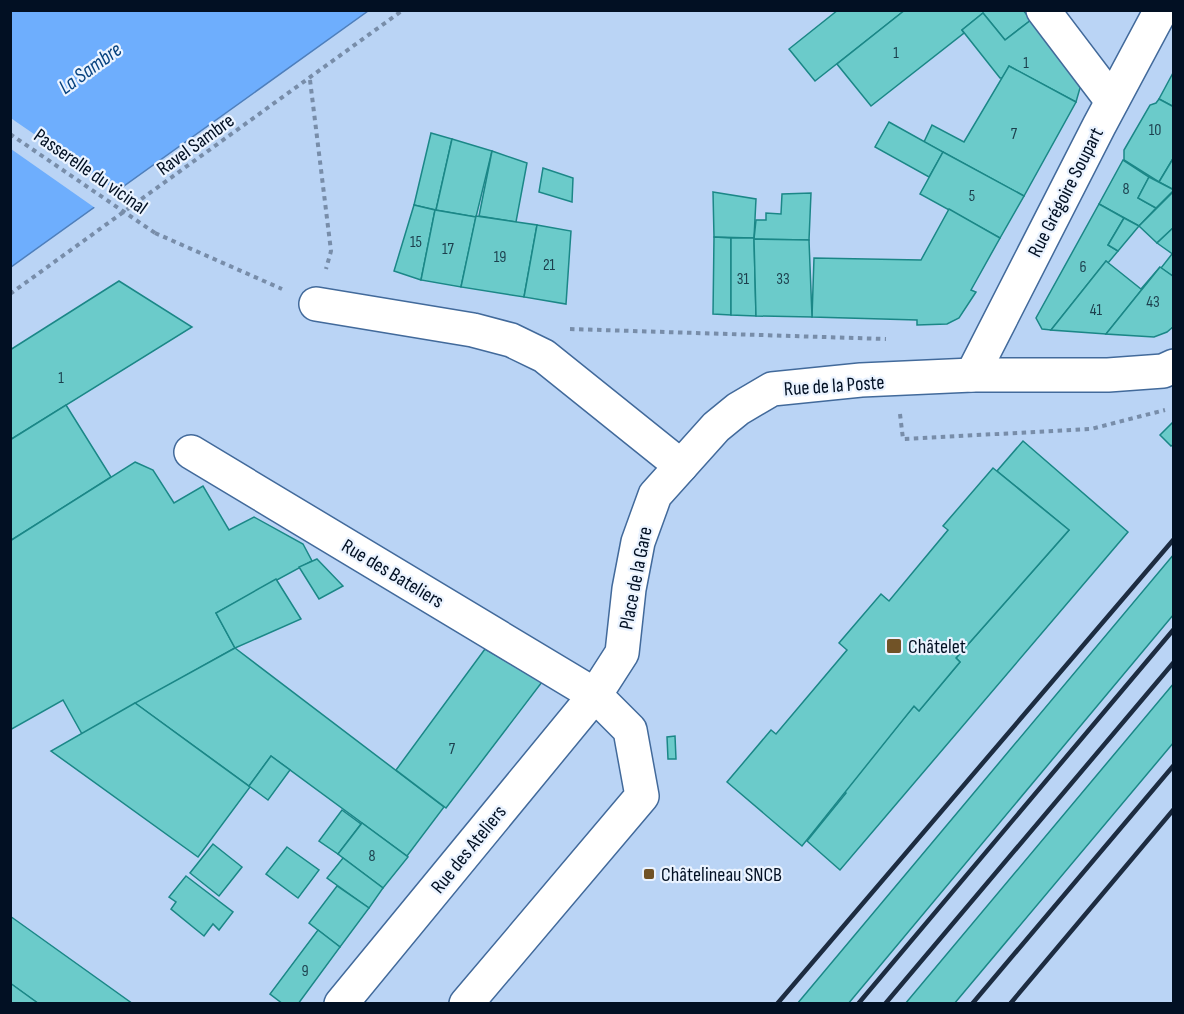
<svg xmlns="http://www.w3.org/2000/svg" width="1184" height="1014" font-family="'Sofia Sans Condensed',sans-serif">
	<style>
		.water { fill: #6eaefd; stroke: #4e7fbc; stroke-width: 1.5 }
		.pier { fill: #bad4f5 }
		.building { fill: #6bcbca; stroke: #1b8787; stroke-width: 1.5 }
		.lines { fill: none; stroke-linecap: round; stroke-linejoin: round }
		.minor-casing { stroke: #426a9b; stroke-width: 36 }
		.path { stroke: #788da9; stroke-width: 4; stroke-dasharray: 4.5 4.5; stroke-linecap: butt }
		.minor { stroke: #fff; stroke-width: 33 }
		.rail { stroke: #1d2c41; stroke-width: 4.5 }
		.path-bridge { stroke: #788da9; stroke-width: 4; stroke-dasharray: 4.5 4.5; stroke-linecap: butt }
		.poi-dot { fill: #715327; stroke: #eaf3ff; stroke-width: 2 }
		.labels { text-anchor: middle; stroke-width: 4.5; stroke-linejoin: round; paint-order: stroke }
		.number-label { font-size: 16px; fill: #1c3f4d }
		.street-label { font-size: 20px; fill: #021023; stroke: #eaf3ff }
		.poi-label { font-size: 20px; fill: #021023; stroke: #eaf3ff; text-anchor: start }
		.water-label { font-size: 21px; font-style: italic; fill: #06427f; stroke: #eaf3ff }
	</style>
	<rect width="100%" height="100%" fill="#bad4f5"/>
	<path class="water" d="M11 11H368L11 267Z"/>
	<path class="pier" d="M11 118 15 121 120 193 98 210 11 149Z"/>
	<g class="building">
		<path d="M838 10H905L815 81 789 49Z"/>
		<path d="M905 10H1023L1031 20 1005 40 983 13 962 30 964 33 871 106 837 64Z"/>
		<path d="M983 13 1005 40 1031 20 1077 77 1080 88 1076 102 1009 66 1003 78H1000L962 30Z"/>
		<path d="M1009 66 1076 102 1024 196 924 142 932 125 964 142Z"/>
		<path d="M1174 71V107L1159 99Z"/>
		<path d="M1159 99 1174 107V157L1159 182 1124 160V150L1150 105 1156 103Z"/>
		<path d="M889 122 943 152 929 177 875 147Z"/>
		<path d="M431 133 452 139 436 210 414 205Z"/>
		<path d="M452 139 492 151 476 217 436 210Z"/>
		<path d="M492 151 527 163 516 222 479 216Z"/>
		<path d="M943 152 1024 196 1000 238 920 194Z"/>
		<path d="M1174 157V190L1159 182Z"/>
		<path d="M1123 160 1149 177 1138 198 1156 208 1139 226 1099 204Z"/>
		<path d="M543 168 573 178 572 202 539 192Z"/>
		<path d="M1149 177 1174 190 1156 208 1138 198Z"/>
		<path d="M1174 191V227L1157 243 1139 226Z"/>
		<path d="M713 192 756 199 754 238 714 237Z"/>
		<path d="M811 193 809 240 754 239 756 220H766V213L781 214 782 194Z"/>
		<path d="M1099 204 1124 218 1108 245 1118 251 1108 263 1106 261 1051 330 1042 329 1036 318Z"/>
		<path d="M414 205 435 210 421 280 394 271Z"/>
		<path d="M949 209 1000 238 971 290 976 292 959 318 947 324 917 325V320L812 317 814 258 921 260Z"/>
		<path d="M435 210 476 217 461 287 421 280Z"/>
		<path d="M476 216 537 225 524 297 461 287Z"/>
		<path d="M1124 218 1139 226 1118 251 1108 245Z"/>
		<path d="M537 225 571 231 566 304 524 297Z"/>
		<path d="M1174 227V255L1157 243Z"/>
		<path d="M714 237 731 238V315L713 314Z"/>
		<path d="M731 238H754L756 316 731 315Z"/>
		<path d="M754 239 809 240 812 317 756 316Z"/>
		<path d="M1172 254 1174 255V277L1161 268Z"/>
		<path d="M1106 261 1141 289 1160 267 1106 334 1051 330Z"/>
		<path d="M1160 267 1174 277V326L1167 332 1154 337 1106 334Z"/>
		<path d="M119 281 192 327 10 440V350Z"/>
		<path d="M66 405 111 477 10 541V440Z"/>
		<path d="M1173 422 1174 444 1171 446 1160 435Z"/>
		<path d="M1023 441 1128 532 840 870 807 841 846 793 844 791 914 706 919 711 960 662 956 658 1069 530 997 471Z"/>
		<path d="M135 462 153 470 174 503 203 486 229 530 254 517 303 544 312 561 216 613 235 648 139 702 82 734 63 700 10 730V541Z"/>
		<path d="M993 468 1069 530 956 658 960 662 919 711 914 706 802 846 727 782 771 730 776 734 847 650 839 643 881 594 889 601 948 530 943 526Z"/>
		<path d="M1174 554V614L848 1004H797Z"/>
		<path d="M317 559 343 586 319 599 299 567Z"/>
		<path d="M276 579 301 619 235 648 216 613Z"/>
		<path d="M235 648 444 807 407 856 271 756 249 786 135 703Z"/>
		<path d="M485 649 542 682 446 808 396 770Z"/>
		<path d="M1174 683V742L954 1004H905Z"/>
		<path d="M135 703 250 787 198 857 51 751Z"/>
		<path d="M675 736 676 759H668L667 737Z"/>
		<path d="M271 756 290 770 268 800 249 786Z"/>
		<path d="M342 810 361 824 338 854 319 841Z"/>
		<path d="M362 823 408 857 383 888 338 854Z"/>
		<path d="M213 844 242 867 219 896 190 873Z"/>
		<path d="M287 847 319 870 298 898 266 874Z"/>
		<path d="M343 858 383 888 369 908 327 878Z"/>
		<path d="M186 876 233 912 219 930 213 924 204 936 171 909 176 902 169 897Z"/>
		<path d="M337 886 369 908 340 947 309 923Z"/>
		<path d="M10 916 133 1004H39L10 983Z"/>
		<path d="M318 930 340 947 298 1004H283L270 994Z"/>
		<path d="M10 983 39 1004H10Z"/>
	</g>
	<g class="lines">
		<defs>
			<g id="minor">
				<path d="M1043 10 1112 101"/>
				<path d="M316 304 473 330 511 340 544 356 681 466"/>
				<path d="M972 375 1099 126 1161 10"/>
				<path d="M191 452 595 695 630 730 642 796 466 1004"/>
				<path d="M341 1004 595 695 622 653 629 589 638 542 655 495 716 427 738 409 772 389 861 380 972 375H1108L1163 371 1174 366"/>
			</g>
		</defs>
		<use href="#minor" class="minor-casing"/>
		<g class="path">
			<path d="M310 80 331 251 326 269"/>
			<path d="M155 233 282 289"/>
			<path d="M10 294 403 10"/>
			<path d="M570 329 886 339"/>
			<path d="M900 414 903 439 1091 429 1165 410"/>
		</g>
		<use href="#minor" class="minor"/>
		<g class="rail">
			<path d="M777 1004 1174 539"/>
			<path d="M858 1004 1174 629"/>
			<path d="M885 1004 1174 662"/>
			<path d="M972 1004 1174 765"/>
			<path d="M1010 1004 1174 809"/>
		</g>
		<path class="path-bridge" d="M10 134 155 233"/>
	</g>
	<g class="poi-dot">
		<rect x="886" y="638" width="16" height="16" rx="3"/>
		<rect x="643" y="868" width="12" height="12" rx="3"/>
	</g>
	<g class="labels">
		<g class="number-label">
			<text x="896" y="58">1</text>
			<text x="1026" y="68">1</text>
			<text x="1155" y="135">10</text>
			<text x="1014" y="139">7</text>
			<text x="1126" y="194">8</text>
			<text x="972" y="201">5</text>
			<text x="416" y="247">15</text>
			<text x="448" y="254">17</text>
			<text x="500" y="262">19</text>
			<text x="549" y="270">21</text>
			<text x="1083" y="272">6</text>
			<text x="743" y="284">31</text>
			<text x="783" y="284">33</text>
			<text x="1153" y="307">43</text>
			<text x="1096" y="315">41</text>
			<text x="61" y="383">1</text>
			<text x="452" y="754">7</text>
			<text x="372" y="861">8</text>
			<text x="305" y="976">9</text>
		</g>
		<g class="street-label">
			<text transform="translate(195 144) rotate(-36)" y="7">Ravel Sambre</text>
			<text transform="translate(91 171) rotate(35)" y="7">Passerelle du vicinal</text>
			<text transform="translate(1065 192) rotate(-63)" y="7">Rue Grégoire Soupart</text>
			<text transform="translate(834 385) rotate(-4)" y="7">Rue de la Poste</text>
			<text transform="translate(393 573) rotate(31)" y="7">Rue des Bateliers</text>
			<text transform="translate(635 578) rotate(-79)" y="7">Place de la Gare</text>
			<text transform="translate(468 849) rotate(-51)" y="7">Rue des Ateliers</text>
		</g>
		<g class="poi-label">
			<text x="908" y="653">Châtelet</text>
			<text x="661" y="881">Châtelineau SNCB</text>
		</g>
		<g class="water-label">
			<text transform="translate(90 68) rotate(-36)" y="7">La Sambre</text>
		</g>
	</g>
	<rect width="1184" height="1014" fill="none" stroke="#021023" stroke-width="24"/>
</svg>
